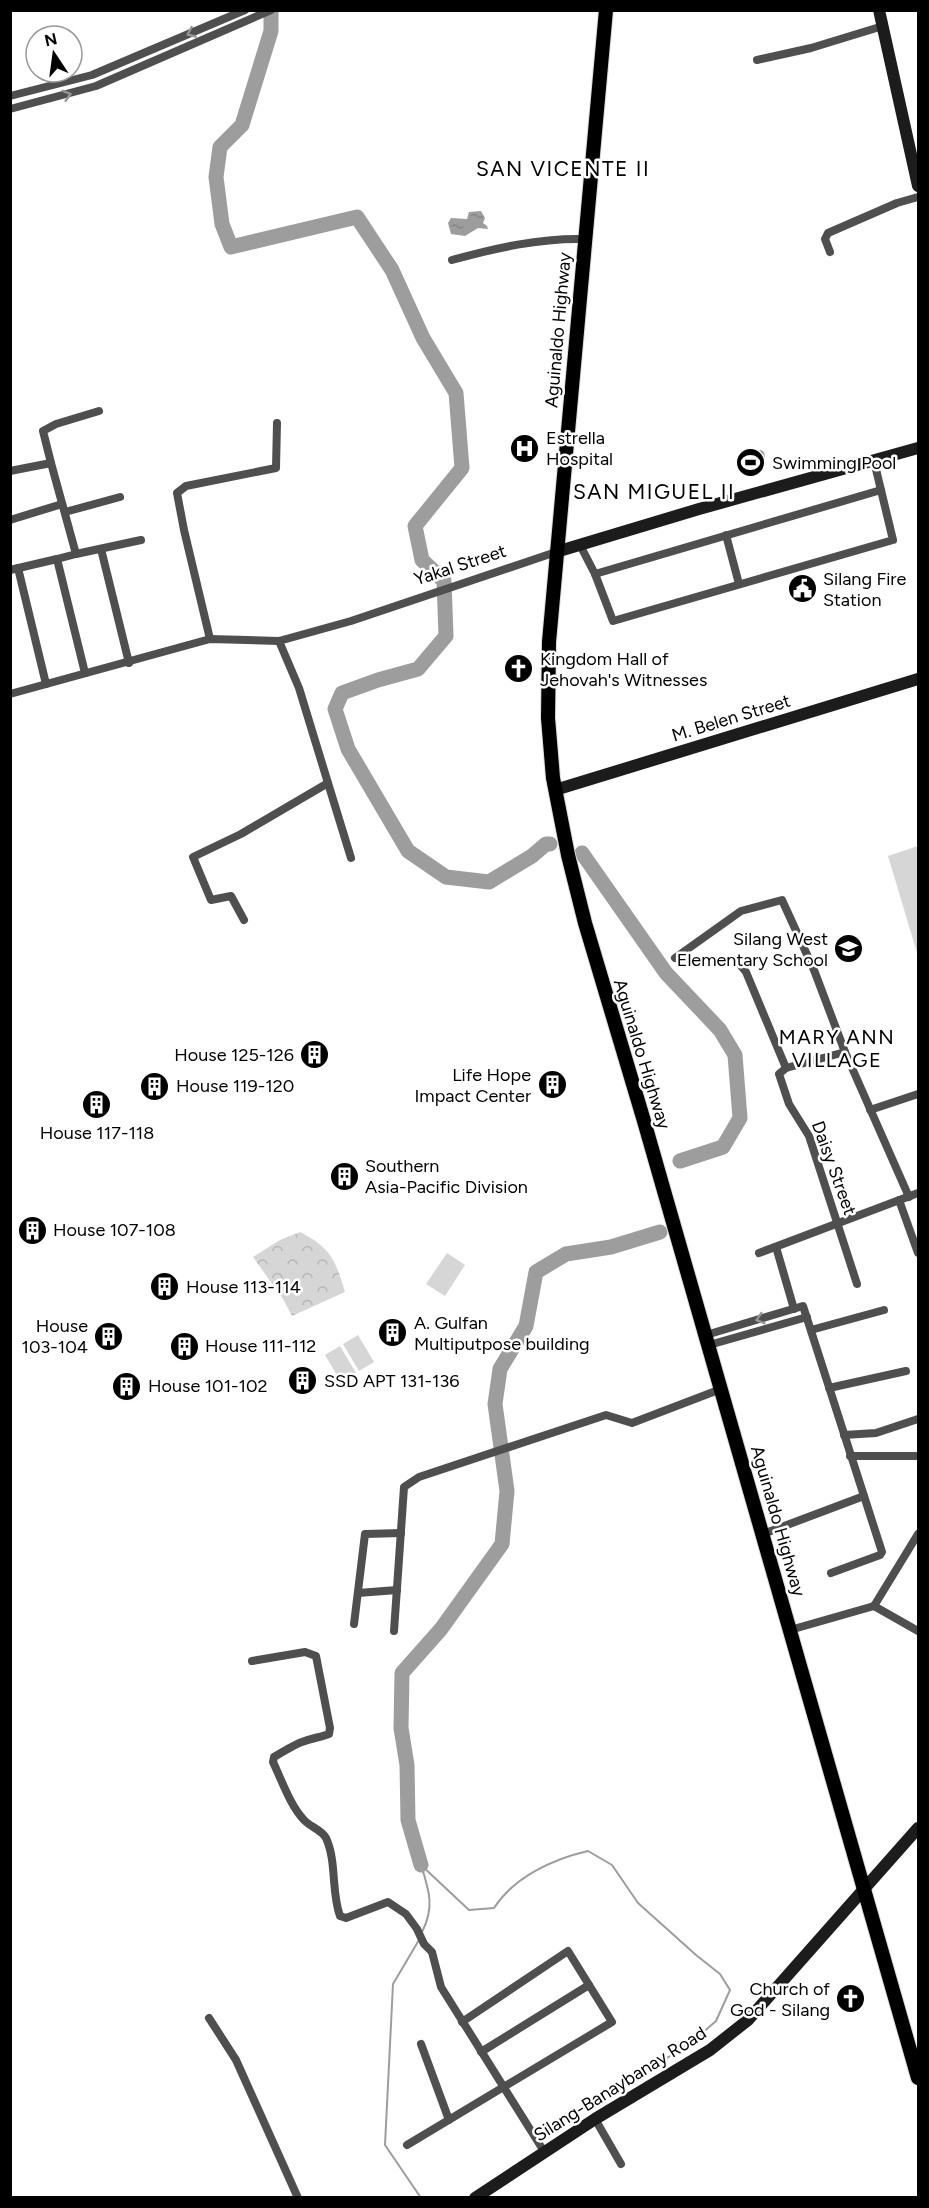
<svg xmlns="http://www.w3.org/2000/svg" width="929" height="2208" font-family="Figtree,sans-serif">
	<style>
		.grass { fill: #d6d6d6 }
		.park { fill: url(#park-crowns) }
		.water { fill: url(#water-ripples) }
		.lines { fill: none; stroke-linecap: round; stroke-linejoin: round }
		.stream { stroke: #9d9d9d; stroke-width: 2 }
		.river { stroke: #9d9d9d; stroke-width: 15 }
		.primary-casing { stroke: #dbdbdb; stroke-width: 16 }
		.street { stroke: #4f4f4f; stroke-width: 8 }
		.secondary { stroke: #1c1c1c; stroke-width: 12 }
		.primary { stroke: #000; stroke-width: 14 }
		.oneway { stroke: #959595 }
		.labels { text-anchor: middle; stroke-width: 5; stroke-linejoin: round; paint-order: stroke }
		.street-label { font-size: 18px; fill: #000; stroke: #fff }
		.poi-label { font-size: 18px; fill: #000; stroke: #fff; text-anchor: start }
		.neighbourhood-label { font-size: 20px; letter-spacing: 1.5px; fill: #000; stroke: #fff }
		.quarter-label { font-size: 21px; letter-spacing: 1.5px; fill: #000; stroke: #fff }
	</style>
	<defs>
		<pattern id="park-crowns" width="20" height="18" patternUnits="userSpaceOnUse" patternTransform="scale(1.5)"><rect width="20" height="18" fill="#d6d6d6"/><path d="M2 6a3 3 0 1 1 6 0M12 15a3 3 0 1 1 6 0" fill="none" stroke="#b6b6b6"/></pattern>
		<pattern id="water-ripples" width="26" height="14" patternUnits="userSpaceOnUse" patternTransform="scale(1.5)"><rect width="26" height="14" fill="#9d9d9d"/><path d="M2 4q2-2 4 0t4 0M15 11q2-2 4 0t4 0" fill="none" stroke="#858585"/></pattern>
	</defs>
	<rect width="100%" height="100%" fill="#fff"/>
	<g class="grass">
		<path d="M918 846V956L888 856Z"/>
		<path d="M447 1253 465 1265 445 1296 426 1284Z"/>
		<path d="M358 1335 374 1362 359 1371 343 1344Z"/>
		<path d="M340 1346 356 1373 341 1382 325 1355Z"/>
	</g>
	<path class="park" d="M300 1232C331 1248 335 1259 345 1292L292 1316 283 1299 253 1257 280 1240Z"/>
	<g class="water">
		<path d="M481 211 485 218 483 223 487 226 488 229 478 228 465 236 451 234 448 223 451 218 467 219 469 212Z"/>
		<path d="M761 450 764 452 765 457 761 460 756 458 757 471 751 473C747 470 745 463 747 458L753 454 755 455 756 452Z"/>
	</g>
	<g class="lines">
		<g class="stream">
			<path d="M421 1865 469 1910 494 1908C514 1877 553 1859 588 1851L612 1865 638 1903 696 1955 720 1974 730 1990 716 2021 693 2041 667 2058"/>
			<path d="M421 1865C429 1890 435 1907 422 1932"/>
			<path d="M419 1940 393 1984 385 2145 421 2198"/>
		</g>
		<g class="river">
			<path d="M271 10V31L242 125 220 147 216 177 222 224 231 247 357 217 392 270 423 338 456 393 462 468 415 526 422 560 444 581 446 636 418 669 378 680 342 693 335 709 348 749 408 851 446 877 489 882 532 856 546 844H550"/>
			<path d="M582 853 666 973 720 1030 735 1055 740 1118 723 1147 680 1161"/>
			<path d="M421 1865 408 1820 407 1765 401 1728 402 1673 441 1629 502 1544 507 1491 495 1404 500 1369 526 1326 536 1272 566 1254 611 1247 660 1232"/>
		</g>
		<defs>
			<path id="primary" d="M606 10 549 642 548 718 553 778 568 855 585 923 644 1121 918 2078"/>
		</defs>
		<use href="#primary" class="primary-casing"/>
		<g class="street">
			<path d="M757 60 811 48 883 26"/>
			<path d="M10 96 92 75 245 10"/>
			<path d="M10 109 96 86 271 10"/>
			<path d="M830 252 825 239 828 233 897 203 918 197"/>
			<path d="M452 260C496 248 539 238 584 239"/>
			<path d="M51 463 43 431 56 424 99 411"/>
			<path d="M10 471 51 463 76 554 57 559"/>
			<path d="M65 512 120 497"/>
			<path d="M10 520 62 504"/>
			<path d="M726 535 739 584"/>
			<path d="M580 545 595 574 613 621 893 540 874 461"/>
			<path d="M101 549 129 663"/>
			<path d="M76 554 141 540"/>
			<path d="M18 568 46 684"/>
			<path d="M10 570 57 559 85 673"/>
			<path d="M595 574 881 490"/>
			<path d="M210 639 184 530 177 493 186 486 276 468 277 423"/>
			<path d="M10 694 210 639 279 641 351 621 556 552"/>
			<path d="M328 783 351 858"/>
			<path d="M244 920 231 896 211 900 193 857 241 834 328 783 299 688 279 641"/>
			<path d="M675 958 741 911 782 900 814 970 845 1052 909 1197"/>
			<path d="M736 960 746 972 786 1068"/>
			<path d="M845 1052 786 1068 779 1074 789 1104 809 1136 857 1284"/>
			<path d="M870 1110 918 1094"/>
			<path d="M899 1200 918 1253"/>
			<path d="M776 1247 794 1309"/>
			<path d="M759 1253 918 1193"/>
			<path d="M811 1330 884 1310"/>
			<path d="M706 1335 803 1306 882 1552 880 1555 831 1573"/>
			<path d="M709 1345 807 1317"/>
			<path d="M829 1388 906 1371"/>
			<path d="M844 1435 876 1433 918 1419"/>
			<path d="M850 1456H918"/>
			<path d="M763 1534 864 1496"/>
			<path d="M358 1593 397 1590"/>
			<path d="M874 1606 918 1534"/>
			<path d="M874 1606 918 1631"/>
			<path d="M354 1624 365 1534 401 1533"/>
			<path d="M790 1630 874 1606"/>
			<path d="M394 1631 404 1487 419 1477 606 1415 632 1423 721 1389"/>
			<path d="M252 1661 305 1652 316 1656 330 1728 329 1734C321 1737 313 1738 305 1741 299 1742 279 1754 274 1757L273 1762C282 1781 290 1805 304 1820 310 1827 321 1829 326 1838 337 1862 331 1892 340 1916L346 1918 388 1902 406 1914 417 1929 424 1944 432 1952 441 1987 545 2153"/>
			<path d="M209 2018 236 2060 298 2198"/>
			<path d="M421 2044 449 2120"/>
			<path d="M481 2052 589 1985"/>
			<path d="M595 2119 621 2164"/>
			<path d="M407 2145 612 2022 568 1951 462 2022"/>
		</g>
		<g class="secondary">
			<path d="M879 10 918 186"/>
			<path d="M556 552 699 509 918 448"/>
			<path d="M555 790 918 679"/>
			<path d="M475 2198 595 2119 710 2050 748 2020 918 1828"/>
		</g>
		<use href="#primary" class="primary"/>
	</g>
	<defs><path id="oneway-chevron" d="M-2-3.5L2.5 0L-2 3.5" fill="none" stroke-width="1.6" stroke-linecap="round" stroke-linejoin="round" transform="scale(1.5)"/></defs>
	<g class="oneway">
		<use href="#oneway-chevron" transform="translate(191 33) rotate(157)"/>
		<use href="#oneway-chevron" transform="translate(67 95) rotate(-16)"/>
		<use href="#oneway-chevron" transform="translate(760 1319) rotate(163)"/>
	</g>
	<defs>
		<symbol id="hospital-disc" viewBox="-11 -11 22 22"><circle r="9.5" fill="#000" stroke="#fff"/><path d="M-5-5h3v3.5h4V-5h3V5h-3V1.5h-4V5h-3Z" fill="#fff"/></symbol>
		<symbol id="stadium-disc" viewBox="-11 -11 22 22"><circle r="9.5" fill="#000" stroke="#fff"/><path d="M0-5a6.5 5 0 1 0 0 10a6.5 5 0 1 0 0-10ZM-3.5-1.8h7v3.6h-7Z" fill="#fff"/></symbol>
		<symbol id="civic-disc" viewBox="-11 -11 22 22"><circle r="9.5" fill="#000" stroke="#fff"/><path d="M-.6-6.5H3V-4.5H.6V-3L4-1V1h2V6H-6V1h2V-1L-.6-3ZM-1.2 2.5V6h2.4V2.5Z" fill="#fff"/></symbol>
		<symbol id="church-disc" viewBox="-11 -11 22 22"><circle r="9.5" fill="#000" stroke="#fff"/><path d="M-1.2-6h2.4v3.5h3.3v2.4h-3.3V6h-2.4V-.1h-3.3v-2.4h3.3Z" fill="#fff"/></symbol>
		<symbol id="school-disc" viewBox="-11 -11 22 22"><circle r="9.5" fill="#000" stroke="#fff"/><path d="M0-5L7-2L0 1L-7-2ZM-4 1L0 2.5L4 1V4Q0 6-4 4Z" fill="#fff"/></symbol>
		<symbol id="building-disc" viewBox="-11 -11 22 22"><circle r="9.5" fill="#000" stroke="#fff"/><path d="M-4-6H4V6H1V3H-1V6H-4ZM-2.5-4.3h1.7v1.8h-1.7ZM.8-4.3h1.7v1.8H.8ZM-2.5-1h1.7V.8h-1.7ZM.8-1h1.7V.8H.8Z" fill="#fff"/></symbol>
	</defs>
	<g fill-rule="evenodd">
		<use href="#hospital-disc" x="508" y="432" width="33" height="33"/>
		<use href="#stadium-disc" x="734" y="446" width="33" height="33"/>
		<use href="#civic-disc" x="786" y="572" width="33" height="33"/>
		<use href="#church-disc" x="502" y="652" width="33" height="33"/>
		<use href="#school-disc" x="832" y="932" width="33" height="33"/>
		<use href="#building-disc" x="298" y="1038" width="33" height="33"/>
		<use href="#building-disc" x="536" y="1068" width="33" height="33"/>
		<use href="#building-disc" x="138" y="1070" width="33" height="33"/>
		<use href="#building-disc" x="80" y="1088" width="33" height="33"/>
		<use href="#building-disc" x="328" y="1160" width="33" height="33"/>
		<use href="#building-disc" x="16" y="1214" width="33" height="33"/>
		<use href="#building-disc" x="148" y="1270" width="33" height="33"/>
		<use href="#building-disc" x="376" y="1316" width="33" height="33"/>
		<use href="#building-disc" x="92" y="1320" width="33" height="33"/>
		<use href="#building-disc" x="168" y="1330" width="33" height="33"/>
		<use href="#building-disc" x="286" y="1364" width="33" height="33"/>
		<use href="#building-disc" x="110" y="1370" width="33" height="33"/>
		<use href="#church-disc" x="834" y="1982" width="33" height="33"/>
	</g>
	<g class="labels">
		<g class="street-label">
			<text transform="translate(558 330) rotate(-85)" y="6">Aguinaldo Highway</text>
			<text transform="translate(460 565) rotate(-18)" y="6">Yakal Street</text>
			<text transform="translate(731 718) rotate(-17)" y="6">M. Belen Street</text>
			<text transform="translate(642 1054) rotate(73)" y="6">Aguinaldo Highway</text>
			<text transform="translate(834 1168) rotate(70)" y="6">Daisy Street</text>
			<text transform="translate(778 1521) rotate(74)" y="6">Aguinaldo Highway</text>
			<text transform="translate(620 2084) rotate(-32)" y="6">Silang-Banaybanay Road</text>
		</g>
		<g class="poi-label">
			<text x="546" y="444">Estrella<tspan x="546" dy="21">Hospital</tspan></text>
			<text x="772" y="469">Swimming Pool</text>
			<text x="823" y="585">Silang Fire<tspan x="823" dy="21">Station</tspan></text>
			<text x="540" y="665">Kingdom Hall of<tspan x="540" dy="21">Jehovah's Witnesses</tspan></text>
			<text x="828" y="945" text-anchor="end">Silang West<tspan x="828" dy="21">Elementary School</tspan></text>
			<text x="294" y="1061" text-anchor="end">House 125-126</text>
			<text x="531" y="1081" text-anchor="end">Life Hope<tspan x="531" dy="21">Impact Center</tspan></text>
			<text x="176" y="1092">House 119-120</text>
			<text x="97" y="1139" text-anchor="middle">House 117-118</text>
			<text x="365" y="1172">Southern<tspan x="365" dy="21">Asia-Pacific Division</tspan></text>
			<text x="53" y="1236">House 107-108</text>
			<text x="186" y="1293">House 113-114</text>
			<text x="414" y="1329">A. Gulfan<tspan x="414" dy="21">Multiputpose building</tspan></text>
			<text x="88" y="1332" text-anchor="end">House<tspan x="88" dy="21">103-104</tspan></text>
			<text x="205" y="1352">House 111-112</text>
			<text x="324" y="1387">SSD APT 131-136</text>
			<text x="148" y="1392">House 101-102</text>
			<text x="830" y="1995" text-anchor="end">Church of<tspan x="830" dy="21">God - Silang</tspan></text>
		</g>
		<g class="neighbourhood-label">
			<text x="837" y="1044">MARY ANN<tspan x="837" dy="23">VILLAGE</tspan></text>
		</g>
		<g class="quarter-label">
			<text x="563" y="176">SAN VICENTE II</text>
			<text x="654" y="499">SAN MIGUEL II</text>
		</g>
	</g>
	<rect width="929" height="2208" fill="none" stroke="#000000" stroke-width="24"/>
	<g transform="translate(54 54) rotate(347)"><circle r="28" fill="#ffffff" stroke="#999999" stroke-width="1.5"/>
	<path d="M0-4.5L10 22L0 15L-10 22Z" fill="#000000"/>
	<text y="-9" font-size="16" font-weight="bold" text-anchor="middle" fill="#000000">N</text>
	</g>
</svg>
